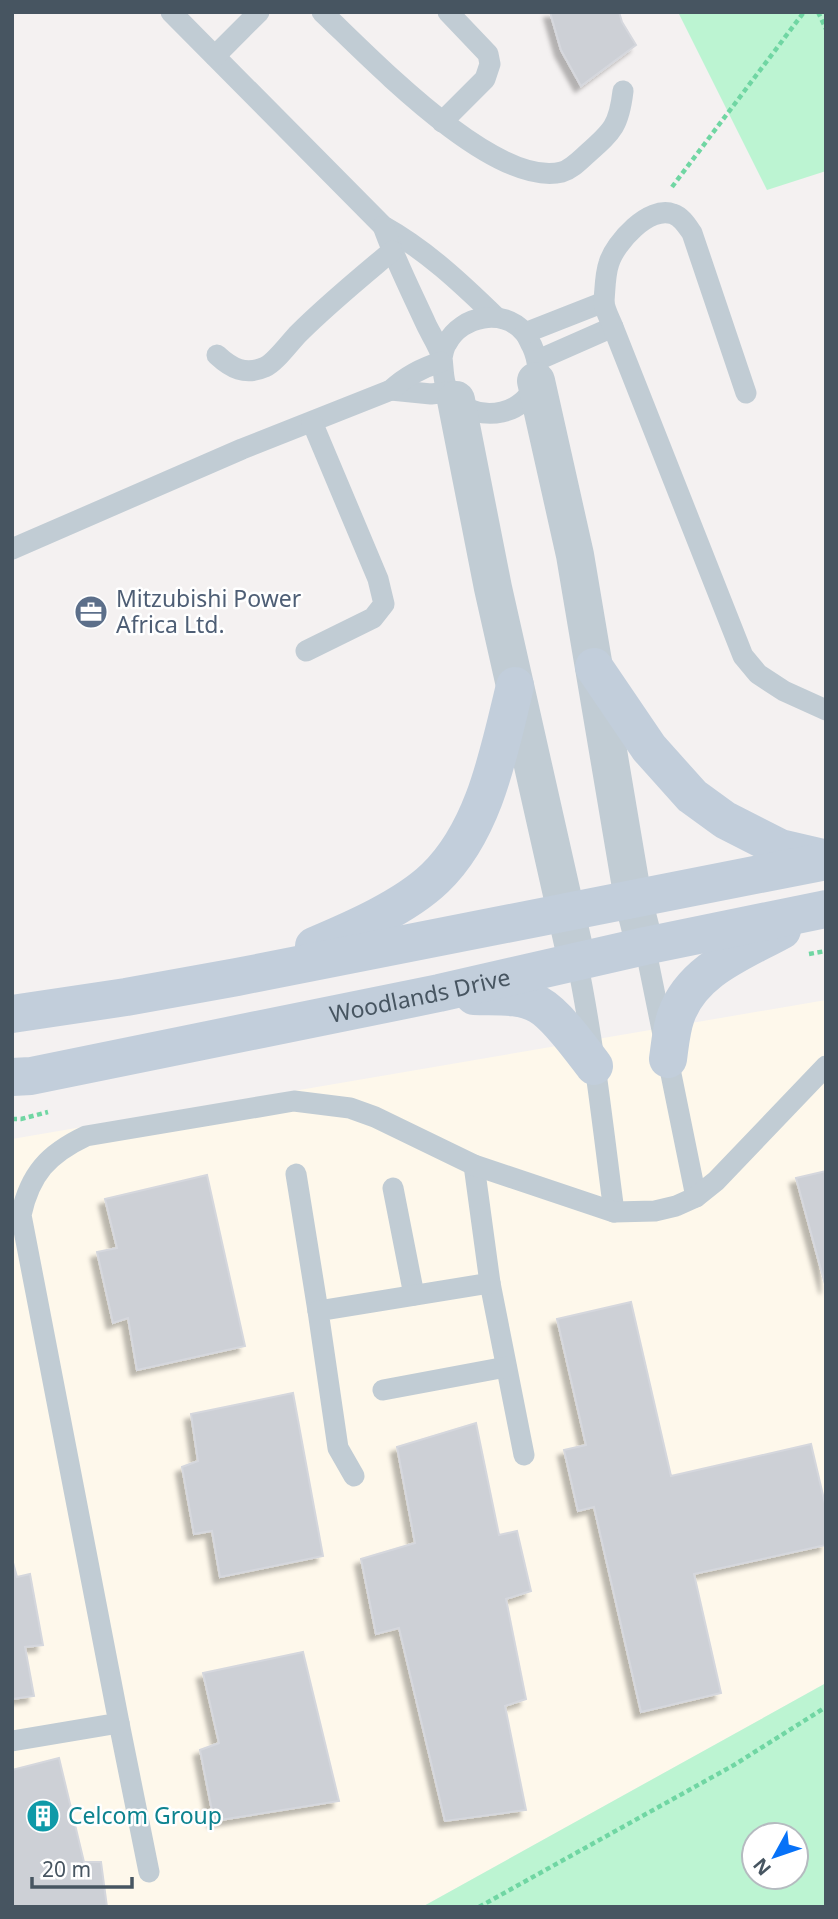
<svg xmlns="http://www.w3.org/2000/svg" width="838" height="1919" font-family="'Noto Sans',sans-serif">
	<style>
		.commercial { fill: #fef8eb }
		.green { fill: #bcf4d2; fill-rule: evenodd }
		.building { fill: #cdd0d6; stroke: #d5d7dd; stroke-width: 2; filter: url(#shadow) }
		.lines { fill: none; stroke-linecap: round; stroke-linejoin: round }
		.path { stroke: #70d6a3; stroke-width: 4.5; stroke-dasharray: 5 3.5; stroke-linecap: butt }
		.service { stroke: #c1ccd4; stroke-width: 21 }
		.minor { stroke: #c1ccd4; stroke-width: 38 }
		.secondary { stroke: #c2cedb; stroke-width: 38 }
		.labels { text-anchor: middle; stroke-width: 5; stroke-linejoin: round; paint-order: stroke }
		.service-label { font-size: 23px; fill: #4e5e75; stroke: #fff; text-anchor: start }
		.street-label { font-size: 23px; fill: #475561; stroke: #fff }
		.culture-label { font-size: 23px; fill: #0d838f; stroke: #fff; text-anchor: start }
	</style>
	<defs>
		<filter id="shadow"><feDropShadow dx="-6" dy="6" stdDeviation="2" flood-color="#0004"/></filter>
	</defs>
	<rect width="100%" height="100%" fill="#f4f1f1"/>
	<path class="commercial" d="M826 1000V1683L422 1907H12V1139Z"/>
	<g class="green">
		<path d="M678 12H826V171L767 190Z"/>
		<path d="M826 1683V1907H422ZM754 1835H796V1877H754Z"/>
	</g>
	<g class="building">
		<path d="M550 12H619L622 22 636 45 581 86 561 50Z"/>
		<path d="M826 1171V1288L796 1178Z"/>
		<path d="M207 1175 245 1346 137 1370 128 1318 113 1323 97 1252 117 1248 105 1199Z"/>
		<path d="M631 1302 671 1476 811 1444 826 1508V1545L694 1574 721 1693 641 1712 594 1507 578 1511 564 1450 586 1445 557 1319Z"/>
		<path d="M293 1393 323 1556 220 1577 212 1531 194 1534 182 1467 198 1461 191 1414Z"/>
		<path d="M476 1423 499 1535 517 1531 531 1591 506 1599 526 1699 505 1706 526 1810 445 1821 399 1628 376 1634 361 1559 415 1543 397 1447Z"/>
		<path d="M12 1559 17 1577 30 1574 43 1645 25 1647 34 1696 12 1699Z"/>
		<path d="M303 1652 339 1801 214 1821 200 1750 219 1743 203 1673Z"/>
		<path d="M59 1758 84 1862H101L107 1907H12V1770Z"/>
	</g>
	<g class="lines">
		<g class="path">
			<path d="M818 12 826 29"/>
			<path d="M672 187 804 12"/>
			<path d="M809 954 826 951"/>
			<path d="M12 1119H21L48 1112"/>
			<path d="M479 1907 734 1765 826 1707"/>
		</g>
		<g class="service">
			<path d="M171 12 383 226C426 250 461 283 496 317"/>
			<path d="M322 12C369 56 494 189 562 172 572 169 580 160 588 153 613 131 619 125 623 91"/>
			<path d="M215 56 259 12"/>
			<path d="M442 122 485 79 490 64 488 54 448 12"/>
			<path d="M383 226C395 260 411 291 426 324 430 333 440 348 442 358 444 372 442 385 453 397 466 411 484 416 502 412 517 409 531 397 536 382 540 369 537 357 532 346 529 341 528 336 524 332 503 308 462 315 447 343 444 347 443 353 442 358"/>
			<path d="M525 333 604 302"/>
			<path d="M217 355C231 368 245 376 265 367 275 363 290 342 299 333 328 304 360 278 392 251"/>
			<path d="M538 360 613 327"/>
			<path d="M391 390 431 394 449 392"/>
			<path d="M746 393 692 233C687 226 682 217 673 214 649 205 615 243 609 263 605 274 605 290 604 301 604 309 610 319 613 327L743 656 758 674 784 691 826 710"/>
			<path d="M12 549 242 449 391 390C406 376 421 368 441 362"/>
			<path d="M306 651 373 618 384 604 378 579 312 422"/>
			<path d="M645 946 696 1197"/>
			<path d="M577 961C594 1043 603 1128 614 1212"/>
			<path d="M296 1174 318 1311"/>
			<path d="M393 1188 414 1295"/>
			<path d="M490 1283 524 1455"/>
			<path d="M383 1390 506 1367"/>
			<path d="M354 1476 338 1448 318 1311 490 1283 474 1165"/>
			<path d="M119 1723 149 1872"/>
			<path d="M12 1741 119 1723 21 1215C30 1174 48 1154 86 1136L294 1101 350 1108 375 1117 474 1165 614 1212 655 1211 676 1206 696 1197 716 1181 826 1066"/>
		</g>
		<g class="minor">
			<path d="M536 381 575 555 633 899 645 946"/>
			<path d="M456 400 493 588 577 961"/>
		</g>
		<g class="secondary">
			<path d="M594 667 649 748 692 796 725 820 780 848 823 858"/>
			<path d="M314 946C352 930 405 907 435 878 485 830 499 751 515 686"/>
			<path d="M474 996C495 997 520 994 539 1005 557 1015 581 1049 594 1066"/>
			<path d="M12 1014 126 997 237 977 826 861"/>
			<path d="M668 1059C670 1045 671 1030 676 1016 692 970 742 952 782 930"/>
			<path id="s1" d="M12 1077 31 1076 439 993 645 946 826 909"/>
		</g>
	</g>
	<defs>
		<symbol id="office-disc" viewBox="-11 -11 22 22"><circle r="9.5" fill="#5c6f8a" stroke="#fff"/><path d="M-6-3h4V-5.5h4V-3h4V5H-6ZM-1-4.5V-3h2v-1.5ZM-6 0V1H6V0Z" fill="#fff"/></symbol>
		<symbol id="building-disc" viewBox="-11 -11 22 22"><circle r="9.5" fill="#0f9aa8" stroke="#fff"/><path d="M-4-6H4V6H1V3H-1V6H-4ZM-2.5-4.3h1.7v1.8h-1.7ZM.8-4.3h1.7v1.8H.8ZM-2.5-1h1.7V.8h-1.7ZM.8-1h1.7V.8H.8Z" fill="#fff"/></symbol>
	</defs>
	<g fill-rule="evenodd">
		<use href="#office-disc" x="72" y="593" width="38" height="38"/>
		<use href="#building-disc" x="24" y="1797" width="38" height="38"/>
	</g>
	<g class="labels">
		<g class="service-label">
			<text x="116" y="607">Mitzubishi Power<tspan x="116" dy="26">Africa Ltd.</tspan></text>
		</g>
		<g class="street-label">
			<text dy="8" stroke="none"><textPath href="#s1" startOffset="416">Woodlands Drive</textPath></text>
		</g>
		<g class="culture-label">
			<text x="68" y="1824">Celcom Group</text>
		</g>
	</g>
	<rect width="838" height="1919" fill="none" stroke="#475561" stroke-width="28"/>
	<g transform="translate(775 1856) rotate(230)"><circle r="33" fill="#ffffff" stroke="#b5bbc0" stroke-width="2"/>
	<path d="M0-5L12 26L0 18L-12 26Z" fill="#0772f8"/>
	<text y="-10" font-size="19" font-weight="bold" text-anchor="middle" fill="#475561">N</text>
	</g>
	<path d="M32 1877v10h100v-10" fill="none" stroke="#475561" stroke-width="3.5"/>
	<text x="42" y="1877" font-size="21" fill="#475561" stroke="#ffffff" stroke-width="5" paint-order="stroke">20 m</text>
</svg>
